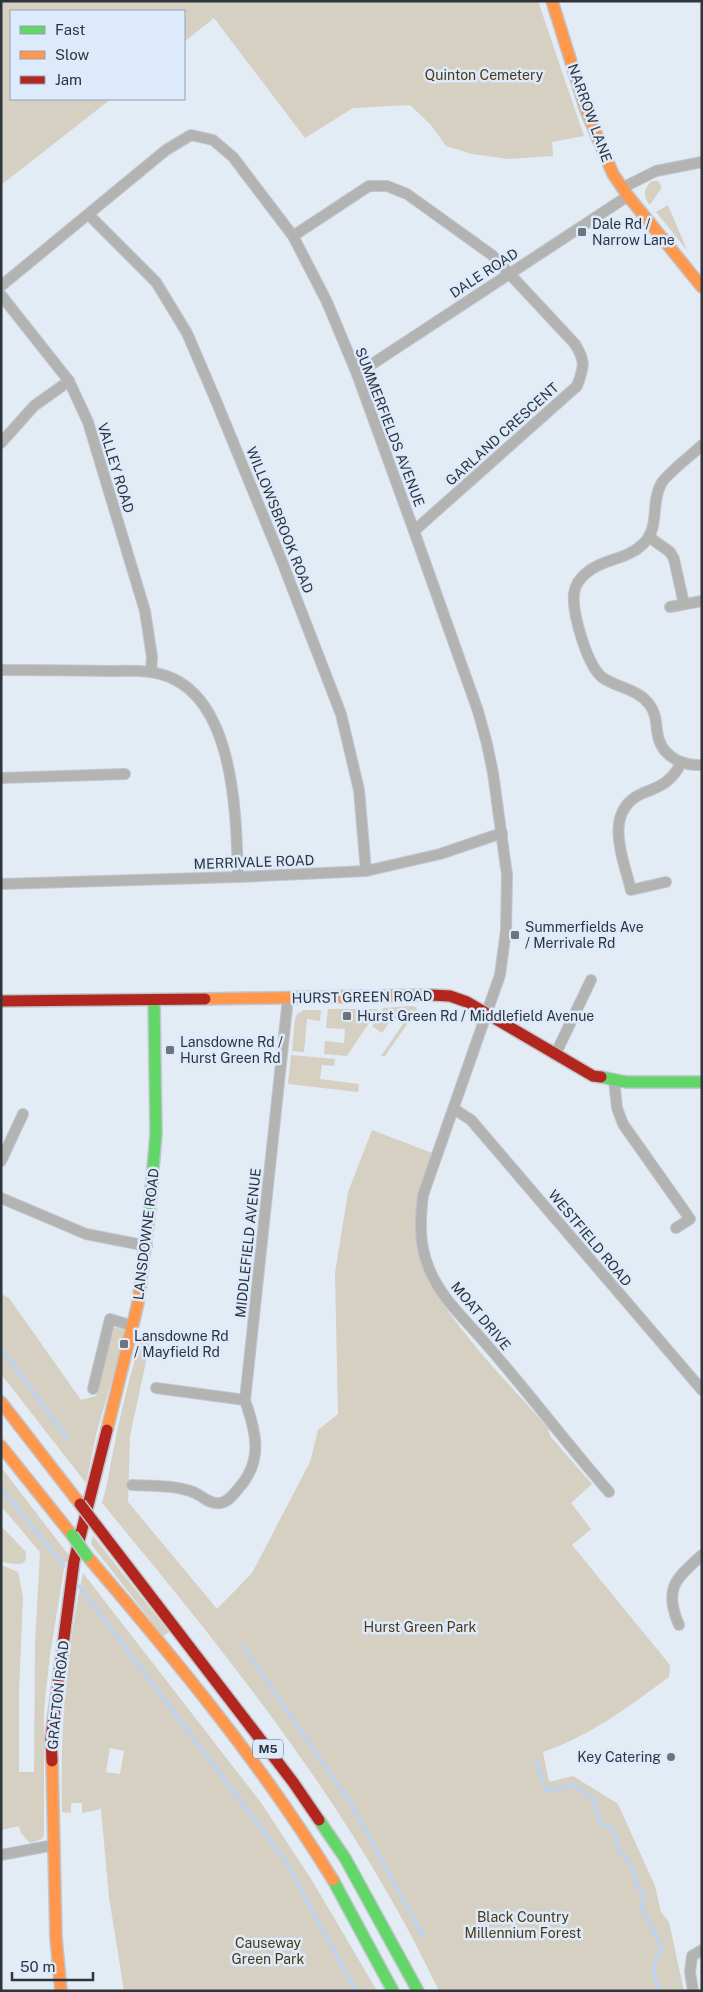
<svg xmlns="http://www.w3.org/2000/svg" width="703" height="1992" font-family="'Public Sans',sans-serif">
	<style>
		.green { fill: #d5d0c2; fill-rule: evenodd }
		.lines { fill: none; stroke-linecap: round; stroke-linejoin: round }
		.stream { stroke: #b8d3f6; stroke-width: 3 }
		.street-casing { stroke: #c0c6ce; stroke-width: 12 }
		.fast-casing { stroke: #c0c6ce; stroke-width: 14 }
		.slow-casing { stroke: #c0c6ce; stroke-width: 14 }
		.jam-casing { stroke: #c0c6ce; stroke-width: 14 }
		.street { stroke: #b3b3b2; stroke-width: 10 }
		.fast { stroke: #63d668; stroke-width: 11 }
		.slow { stroke: #ff974d; stroke-width: 11 }
		.jam { stroke: #b3261e; stroke-width: 11 }
		.fast-bridge-casing { stroke: #c0c6ce; stroke-width: 14; stroke-linecap: butt }
		.jam-bridge-casing { stroke: #c0c6ce; stroke-width: 14; stroke-linecap: butt }
		.fast-bridge { stroke: #63d668; stroke-width: 11 }
		.jam-bridge { stroke: #b3261e; stroke-width: 11 }
		.poi-dot { fill: #6d747c; stroke: #dceafc; stroke-width: 2 }
		.labels { text-anchor: middle; stroke-width: 5; stroke-linejoin: round; paint-order: stroke }
		.shield { fill: #dceafc; stroke: #626b75; stroke-width: 1 }
		.shield-label { font-size: 12px; font-weight: bold; fill: #2e343b }
		.park-label { font-size: 14px; fill: #4d390f; stroke: #dceafc }
		.street-label { font-size: 14px; fill: #2e343b; stroke: #dceafc }
		.poi-label { font-size: 14px; fill: #2e343b; stroke: #dceafc; text-anchor: start }
	</style>
	<rect width="100%" height="100%" fill="#e3ebf5"/>
	<g class="green">
		<path d="M1 1H538L584 136 552 142 553 156 509 159 472 154 446 146 431 125 410 105 353 108 305 138 214 18 184 42V11H11V99H111L1 185Z"/>
		<path d="M652 181H658L662 187 650 205C642 197 644 187 652 181Z"/>
		<path d="M668 205 687 250 656 212Z"/>
		<path d="M411 1006 416 1007 417 1010 385 1056H381L403 1024 393 1017 382 1033 372 1026 383 1008Z"/>
		<path d="M328 1009H378L347 1056 324 1054 325 1041 344 1043 345 1029 326 1028Z"/>
		<path d="M304 1010H321L320 1021 307 1019 304 1052 292 1051 295 1019 297 1014Z"/>
		<path d="M291 1055 335 1059 334 1066 322 1065 320 1079 359 1084 358 1092 288 1084Z"/>
		<path d="M372 1130 432 1153C425 1180 412 1223 418 1251 430 1306 510 1384 548 1428L550 1436 592 1484 571 1503 591 1529 572 1545 670 1665 669 1677C628 1707 592 1735 543 1752L549 1782 573 1776 618 1804 655 1886 661 1912 669 1922 684 1991H439C354 1811 228 1655 102 1503 107 1487 109 1473 112 1457 120 1416 130 1373 143 1333L152 1334 130 1436 128 1502 217 1609 252 1573 310 1462 318 1430 338 1414 335 1273 348 1192Z"/>
		<path d="M1 1294 9 1298 81 1400 96 1396 113 1327 126 1330 96 1435 86 1483 1 1374Z"/>
		<path d="M1 1467 70 1557 65 1563 50 1655 44 1710V1834L42 1839 30 1843 21 1833 19 1826 1 1830V1565L18 1572 23 1597 19 1691V1772H34L35 1643 40 1552 1 1506Z"/>
		<path d="M1 1526 26 1552C28 1570 13 1563 1 1562Z"/>
		<path d="M93 1536 169 1632 163 1636 91 1544Z"/>
		<path d="M83 1573 262 1804 313 1882 377 1991H124L109 1897 101 1809 82 1813V1803H71V1813L62 1812C60 1731 66 1652 83 1573ZM110 1748 124 1751 120 1774 106 1772Z"/>
	</g>
	<g class="lines">
		<g class="stream">
			<path d="M1 1348 68 1439"/>
			<path d="M1 1488 64 1566"/>
			<path d="M79 1586 284 1859 356 1991"/>
			<path d="M243 1646 352 1805 423 1936"/>
			<path d="M537 1763 546 1791 575 1785 588 1796 594 1798 600 1823C613 1827 618 1834 617 1849L632 1866 637 1885 644 1897 642 1908 661 1946V1951L656 1956 654 1976 660 1991"/>
		</g>
		<defs>
			<g id="street">
				<path d="M622 188 656 171 702 162"/>
				<path d="M89 215 156 282 187 333 217 403 283 564 341 714 359 790 366 871"/>
				<path d="M293 236 369 186H387L407 194 492 255 575 344C586 362 584 367 577 386L414 531"/>
				<path d="M1 286 166 150 191 135 213 140 233 157 293 236 327 302 357 374 414 531 478 711 487 744 493 773 507 875 506 930 500 975 423 1195C420 1220 419 1243 428 1266 440 1298 466 1320 487 1345 529 1393 567 1444 609 1492"/>
				<path d="M1 295 69 381 88 422 145 611 152 657 151 672"/>
				<path d="M357 374 628 196"/>
				<path d="M1 443 34 406 69 381"/>
				<path d="M702 445C693 454 665 475 661 484 650 504 661 528 642 545 626 560 601 559 585 574 579 580 575 585 574 594 572 613 587 666 603 678 618 688 638 689 649 704 658 715 655 728 659 740 665 758 684 766 702 765"/>
				<path d="M649 537 670 552 674 559 684 604"/>
				<path d="M670 607 702 601"/>
				<path d="M1 670C36 670 70 670 104 671 119 671 135 670 150 672 235 683 236 812 238 877"/>
				<path d="M1 778 125 774"/>
				<path d="M666 882 631 890C623 857 602 811 643 793 662 786 672 781 681 763"/>
				<path d="M1 884 238 877 366 871 440 854 502 833"/>
				<path d="M555 1055 591 980"/>
				<path d="M614 1080 617 1108 623 1124 690 1219 676 1228"/>
				<path d="M454 1109 471 1120 702 1390"/>
				<path d="M1 1161 23 1114"/>
				<path d="M1 1198 86 1234 147 1246"/>
				<path d="M156 1388 245 1400"/>
				<path d="M93 1389 110 1319 133 1326"/>
				<path d="M132 1485C151 1486 174 1485 193 1492 201 1495 210 1505 220 1503 228 1502 233 1495 238 1489 264 1460 256 1434 245 1400L288 998"/>
				<path d="M679 1625C663 1588 676 1579 702 1555"/>
				<path d="M1 1855 54 1845"/>
				<path d="M693 1991 690 1972 692 1956 702 1950"/>
			</g>
			<g id="fast">
				<path d="M601 1077 626 1082H702"/>
				<path d="M149 1215 156 1134 154 1000"/>
				<path d="M319 1820 345 1858 418 1991"/>
				<path d="M333 1880 393 1991"/>
			</g>
			<g id="slow">
				<path d="M552 1 586 110 613 174 628 196 702 287"/>
				<path d="M205 999 431 995"/>
				<path d="M1 1402 80 1504"/>
				<path d="M107 1430 138 1303 149 1215"/>
				<path d="M1 1446 72 1535"/>
				<path d="M87 1556C175 1659 262 1764 333 1880"/>
				<path d="M52 1761 56 1938 61 1991"/>
			</g>
			<g id="jam">
				<path d="M431 995 450 996 467 1002 593 1076 601 1077"/>
				<path d="M1 1001 205 999"/>
				<path d="M96 1525 293 1782 319 1820"/>
				<path d="M52 1761 51 1738 74 1561 107 1430"/>
			</g>
		</defs>
		<use href="#street" class="street-casing"/>
		<use href="#fast" class="fast-casing"/>
		<use href="#slow" class="slow-casing"/>
		<use href="#jam" class="jam-casing"/>
		<use href="#street" class="street"/>
		<use href="#fast" class="fast"/>
		<use href="#slow" class="slow"/>
		<use href="#jam" class="jam"/>
		<defs>
			<path id="fast-bridge" d="M72 1535 87 1556"/>
			<path id="jam-bridge" d="M80 1504 96 1525"/>
		</defs>
		<use href="#fast-bridge" class="fast-bridge-casing"/>
		<use href="#jam-bridge" class="jam-bridge-casing"/>
		<use href="#fast-bridge" class="fast-bridge"/>
		<use href="#jam-bridge" class="jam-bridge"/>
	</g>
	<g class="poi-dot">
		<rect x="577" y="227" width="10" height="10" rx="2.5"/>
		<rect x="510" y="930" width="10" height="10" rx="2.5"/>
		<rect x="342" y="1011" width="10" height="10" rx="2.5"/>
		<rect x="165" y="1045" width="10" height="10" rx="2.5"/>
		<rect x="119" y="1339" width="10" height="10" rx="2.5"/>
		<circle cx="671" cy="1757" r="5"/>
	</g>
	<g class="labels">
		<rect class="shield" x="253" y="1739.5" width="30" height="19" rx="4"/>
		<g class="shield-label">
			<text x="268" y="1753">M5</text>
		</g>
		<g class="park-label">
			<text x="484" y="80">Quinton Cemetery</text>
			<text x="420" y="1632">Hurst Green Park</text>
			<text x="523" y="1922">Black Country<tspan x="523" dy="16">Millennium Forest</tspan></text>
			<text x="268" y="1948">Causeway<tspan x="268" dy="16">Green Park</tspan></text>
		</g>
		<g class="street-label">
			<text transform="translate(590 113) rotate(70)" y="5">NARROW LANE</text>
			<text transform="translate(484 273) rotate(-33)" y="5">DALE ROAD</text>
			<text transform="translate(390 427) rotate(69)" y="5">SUMMERFIELDS AVENUE</text>
			<text transform="translate(502 434) rotate(-42)" y="5">GARLAND CRESCENT</text>
			<text transform="translate(116 468) rotate(73)" y="5">VALLEY ROAD</text>
			<text transform="translate(280 520) rotate(68)" y="5">WILLOWSBROOK ROAD</text>
			<text transform="translate(254 862) rotate(-2)" y="5">MERRIVALE ROAD</text>
			<text transform="translate(362 997) rotate(-1)" y="5">HURST GREEN ROAD</text>
			<text transform="translate(146 1234) rotate(-83)" y="5">LANSDOWNE ROAD</text>
			<text transform="translate(590 1238) rotate(50)" y="5">WESTFIELD ROAD</text>
			<text transform="translate(248 1243) rotate(-84)" y="5">MIDDLEFIELD AVENUE</text>
			<text transform="translate(481 1316) rotate(50)" y="5">MOAT DRIVE</text>
			<text transform="translate(58 1695) rotate(-84)" y="5">GRAFTON ROAD</text>
		</g>
		<g class="poi-label">
			<text x="592" y="229">Dale Rd /<tspan x="592" dy="16">Narrow Lane</tspan></text>
			<text x="525" y="932">Summerfields Ave<tspan x="525" dy="16">/ Merrivale Rd</tspan></text>
			<text x="357" y="1021">Hurst Green Rd / Middlefield Avenue</text>
			<text x="180" y="1047">Lansdowne Rd /<tspan x="180" dy="16">Hurst Green Rd</tspan></text>
			<text x="134" y="1341">Lansdowne Rd<tspan x="134" dy="16">/ Mayfield Rd</tspan></text>
			<text x="661" y="1762" text-anchor="end">Key Catering</text>
		</g>
	</g>
	<rect width="703" height="1992" fill="none" stroke="#2e343b" stroke-width="5"/>
	<rect x="10" y="10" width="175" height="90" fill="#dceafc" stroke="#96a1af"/>
	<rect x="20" y="26" width="25" height="8" fill="#63d668" stroke="#96a1af"/>
	<text x="55" y="35" font-size="15" fill="#2e343b">Fast</text>
	<rect x="20" y="51" width="25" height="8" fill="#ff974d" stroke="#96a1af"/>
	<text x="55" y="60" font-size="15" fill="#2e343b">Slow</text>
	<rect x="20" y="76" width="25" height="8" fill="#b3261e" stroke="#96a1af"/>
	<text x="55" y="85" font-size="15" fill="#2e343b">Jam</text>
	<path d="M12 1972v8h81v-8" fill="none" stroke="#2e343b" stroke-width="2.5"/>
	<text x="20" y="1972" font-size="15" fill="#2e343b" stroke="#dceafc" stroke-width="4" paint-order="stroke">50 m</text>
</svg>
